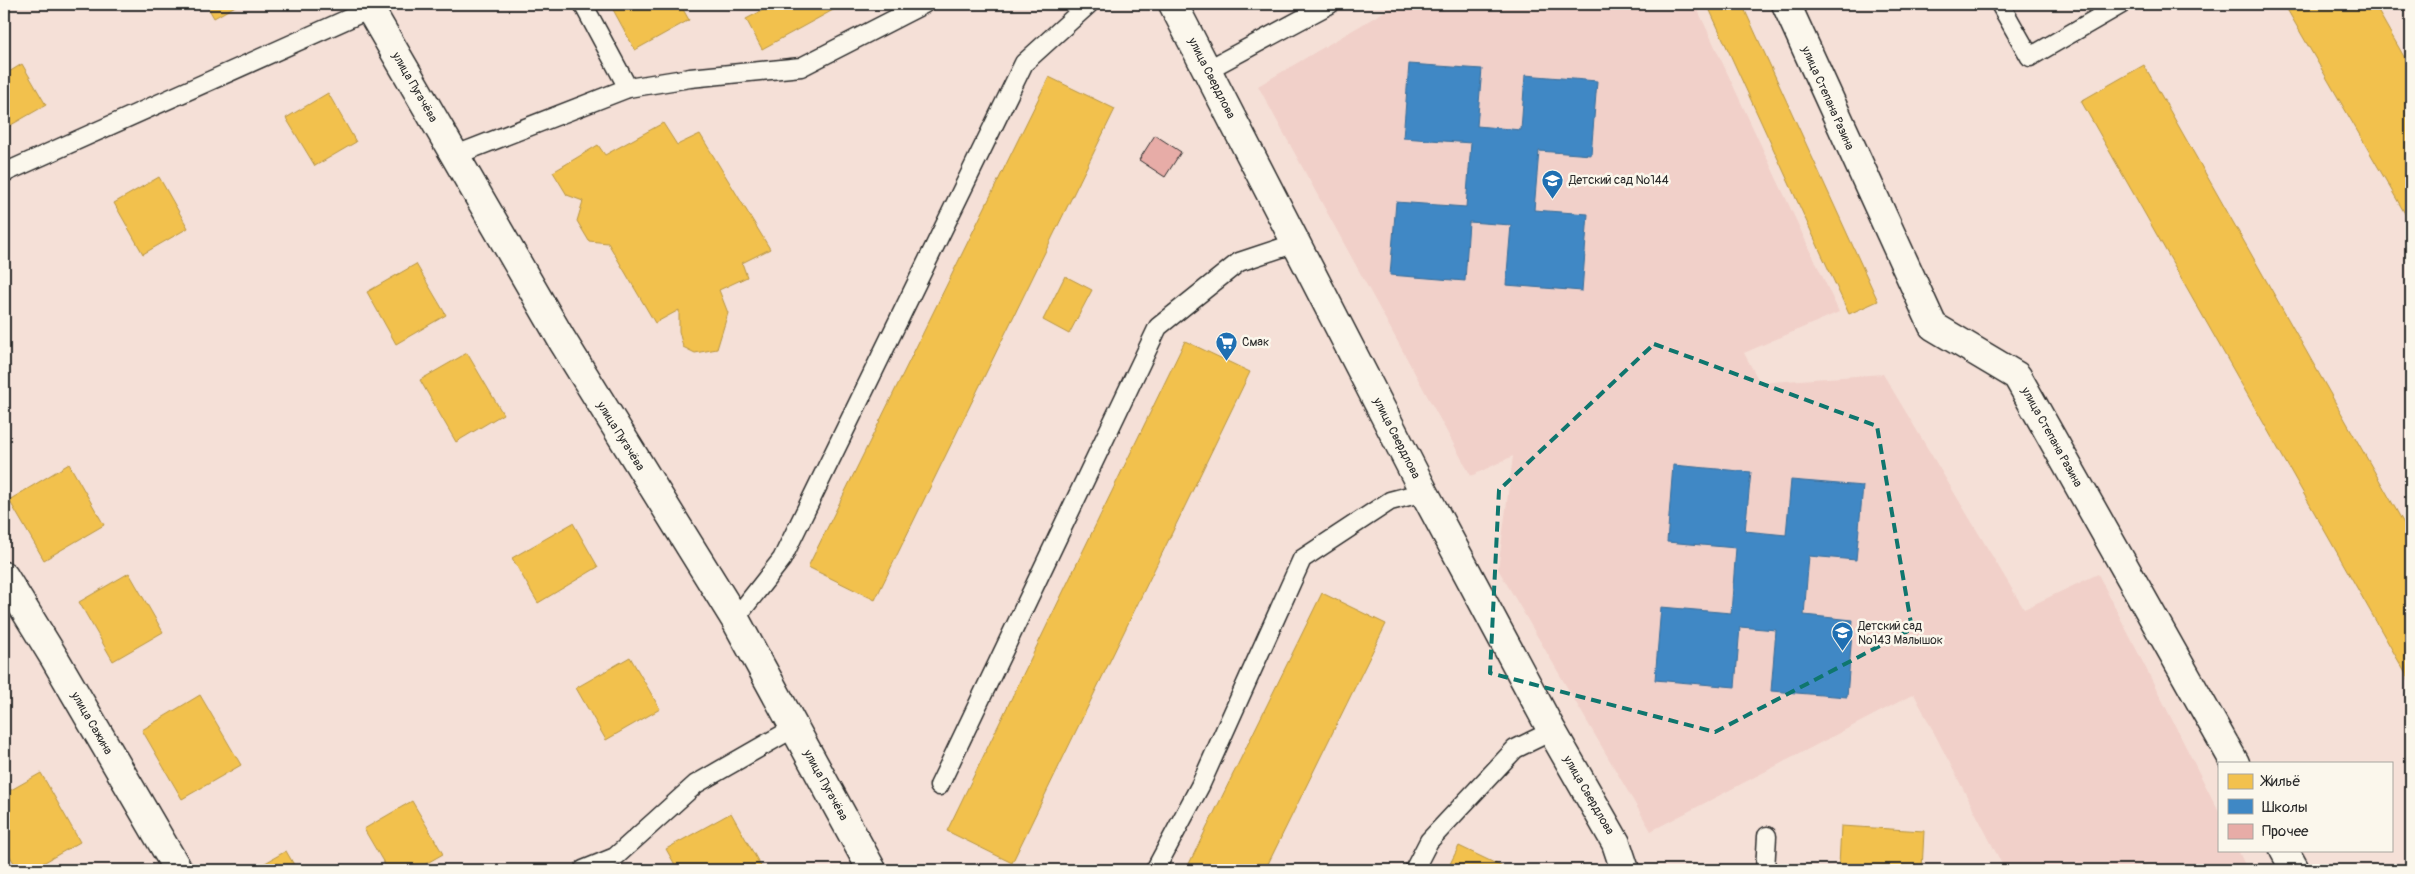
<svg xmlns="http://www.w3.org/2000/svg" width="2415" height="874" font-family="Pangolin,sans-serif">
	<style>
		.built { fill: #f1d0c9 }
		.homes { fill: #f2c14e; stroke: #b69444 }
		.schools { fill: #3f88c5; stroke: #396c97 }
		.building { fill: #e7aca7; stroke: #2b2b2b }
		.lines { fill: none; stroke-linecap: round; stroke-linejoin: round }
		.lane-casing { stroke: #2b2b2b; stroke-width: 21 }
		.street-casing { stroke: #2b2b2b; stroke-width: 31 }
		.secondary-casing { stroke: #2b2b2b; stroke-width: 31 }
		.lane { stroke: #fbf7ec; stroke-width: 18 }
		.street { stroke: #fbf7ec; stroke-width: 28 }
		.secondary { stroke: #fbf7ec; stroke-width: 28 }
		.marked { fill: none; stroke: #0f766e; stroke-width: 4; stroke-dasharray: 10 6; stroke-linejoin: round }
		.labels { text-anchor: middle; stroke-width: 5; stroke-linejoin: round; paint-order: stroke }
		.street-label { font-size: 12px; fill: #2b2b2b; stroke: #fbf7ec }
		.poi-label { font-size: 12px; fill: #2b2b2b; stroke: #fbf7ec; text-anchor: start }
	</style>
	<rect width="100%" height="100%" fill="#f5e0d7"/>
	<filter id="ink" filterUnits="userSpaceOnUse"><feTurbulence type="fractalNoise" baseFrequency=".02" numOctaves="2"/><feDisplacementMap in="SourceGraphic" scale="10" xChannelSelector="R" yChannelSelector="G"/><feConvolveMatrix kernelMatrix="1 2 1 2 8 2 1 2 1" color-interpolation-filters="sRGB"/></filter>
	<g filter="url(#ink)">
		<path class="built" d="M1397 4H1695L1839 312 1744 353 1760 383 1883 374 2024 609 2098 574 2219 812V850H2238L2245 865 2234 870H2005L1914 694 1651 831 1498 569 1513 456 1471 476 1258 86Z"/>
		<g class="homes">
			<path d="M206 4H239L214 18Z"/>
			<path d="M610 4H680L689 20 635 50Z"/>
			<path d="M775 4H844L762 49 746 19Z"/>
			<path d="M1707 4H1742L1878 301 1849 314Z"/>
			<path d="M2284 4H2374L2411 69V224Z"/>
			<path d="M22 64 46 105 4 129V75Z"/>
			<path d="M2144 65 2411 536V683L2081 101Z"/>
			<path d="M1049 77 1115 109 875 600 808 567Z"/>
			<path d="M328 93 356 142 315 166 286 118Z"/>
			<path d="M663 123 677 145 700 134 770 249 742 263 747 277 719 290 728 313 717 349 695 353 683 347 679 331V310L655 323 608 243 589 241 577 221 583 201 567 195 553 172 598 145 605 155Z"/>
			<path d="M159 177 188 228 143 254 114 203Z"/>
			<path d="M416 264 446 315 396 344 367 292Z"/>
			<path d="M1065 276 1092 290 1069 334 1043 320Z"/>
			<path d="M1185 341 1250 372 1012 863 947 831Z"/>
			<path d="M467 353 503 414 456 442 420 380Z"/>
			<path d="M69 464 104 525 44 560 9 500Z"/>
			<path d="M573 523 598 567 538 603 512 558Z"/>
			<path d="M129 573 163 632 113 661 79 602Z"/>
			<path d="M1322 593 1386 624 1265 870H1186Z"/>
			<path d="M630 657 660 709 606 740 576 688Z"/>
			<path d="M200 695 241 765 182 799 142 730Z"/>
			<path d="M41 773 80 842 31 870H18L4 846V794Z"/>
			<path d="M412 801 443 854 415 870H388L364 829Z"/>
			<path d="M731 813 763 870H678L666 849Z"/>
			<path d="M1841 826 1924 831 1922 870H1843V867L1839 866Z"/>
			<path d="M1459 846 1509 870H1447Z"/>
			<path d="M286 851 297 870H253Z"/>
		</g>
		<g class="schools">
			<path d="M1409 64 1482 69 1477 126 1521 130 1525 75 1597 81 1591 155 1539 151 1534 210 1588 214 1582 291 1506 285 1511 225 1469 222 1465 281 1390 275 1396 202 1466 207 1471 143 1403 138Z"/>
			<path d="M1673 465 1751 472 1745 531 1786 535 1791 480 1863 486 1856 560 1809 556 1804 615 1853 620 1847 697 1771 691 1776 630 1740 627 1735 687 1655 680 1661 607 1731 613 1736 548 1667 542Z"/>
		</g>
		<path class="building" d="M1155 135 1181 152 1165 177 1139 160Z"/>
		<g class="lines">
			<defs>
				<g id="lane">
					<path d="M583 4 628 88"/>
					<path d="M2000 4 2030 57 2122 4"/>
					<path d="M1207 70 1330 4"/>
					<path d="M456 155 628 88 690 78 801 67 924 4"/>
					<path d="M4 173 370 9"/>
					<path d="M735 619 782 559 1024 63 1089 4"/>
					<path d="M939 786 1158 327 1239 262 1296 243"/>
					<path d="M583 870 615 857 696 784 794 728"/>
					<path d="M1155 870 1200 786 1302 559 1390 501 1424 492"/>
					<path d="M1414 870 1429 841 1515 749 1552 731"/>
					<path d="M1765 870 1767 836"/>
				</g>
				<g id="street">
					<path d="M367 4 562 340 735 619 872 870"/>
					<path d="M1786 4 1933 326 2017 376 2235 763"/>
					<path d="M4 576 55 659 178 870"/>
					<path d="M2284 850 2294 868 2290 870"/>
				</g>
				<path id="secondary" d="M1173 4 1424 492 1552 731 1616 843 1625 870"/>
			</defs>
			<use href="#lane" class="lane-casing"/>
			<use href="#street" class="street-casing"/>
			<use href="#secondary" class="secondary-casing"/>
			<use href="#lane" class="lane"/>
			<use href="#street" class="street"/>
			<use href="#secondary" class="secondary"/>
		</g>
	</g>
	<path class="marked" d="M1654 344 1877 426 1912 629 1715 732 1490 673 1499 490Z"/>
	<defs>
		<symbol id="school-pin" viewBox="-11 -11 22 30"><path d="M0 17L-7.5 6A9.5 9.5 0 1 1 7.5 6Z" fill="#1f6fb2" stroke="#fbf7ec"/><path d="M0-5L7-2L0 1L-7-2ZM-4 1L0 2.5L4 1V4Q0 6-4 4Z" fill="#fff"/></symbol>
		<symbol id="supermarket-pin" viewBox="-11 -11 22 30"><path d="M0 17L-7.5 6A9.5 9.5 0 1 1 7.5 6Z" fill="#1f6fb2" stroke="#fbf7ec"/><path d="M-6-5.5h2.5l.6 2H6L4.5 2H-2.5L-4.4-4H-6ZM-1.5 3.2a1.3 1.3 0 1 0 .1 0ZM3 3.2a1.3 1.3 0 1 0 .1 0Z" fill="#fff"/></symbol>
	</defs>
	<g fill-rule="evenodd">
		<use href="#school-pin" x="1540" y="168" width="25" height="34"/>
		<use href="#supermarket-pin" x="1214" y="330" width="25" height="34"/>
		<use href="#school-pin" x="1830" y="620" width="25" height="34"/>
	</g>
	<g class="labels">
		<g class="street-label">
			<text transform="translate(1212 78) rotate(63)" y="4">улица Свердлова</text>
			<text transform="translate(415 87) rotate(60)" y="4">улица Пугачёва</text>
			<text transform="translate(1828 98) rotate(66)" y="4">улица Степана Разина</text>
			<text transform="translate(621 436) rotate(58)" y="4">улица Пугачёва</text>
			<text transform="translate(2052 437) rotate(61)" y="4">улица Степана Разина</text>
			<text transform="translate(1397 438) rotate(63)" y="4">улица Свердлова</text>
			<text transform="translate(92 723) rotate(60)" y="4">улица Сажина</text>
			<text transform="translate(826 785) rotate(61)" y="4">улица Пугачёва</text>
			<text transform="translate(1589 795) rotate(60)" y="4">улица Свердлова</text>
		</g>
		<g class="poi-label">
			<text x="1569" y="184">Детский сад №144</text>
			<text x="1242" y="346">Смак</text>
			<text x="1858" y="630">Детский сад<tspan x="1858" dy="14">№143 Малышок</tspan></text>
		</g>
	</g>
	<rect width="2415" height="874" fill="none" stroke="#fbf7ec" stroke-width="20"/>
	<rect x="10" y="10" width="2395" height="854" fill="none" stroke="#2b2b2b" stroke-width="2" filter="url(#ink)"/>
	<rect x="2218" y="762" width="175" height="90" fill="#fbf7ec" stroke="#a8a59f"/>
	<rect x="2228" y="774" width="25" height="15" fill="#f2c14e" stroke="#a8a59f"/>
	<text x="2262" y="786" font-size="15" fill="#2b2b2b">Жильё</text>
	<rect x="2228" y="799" width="25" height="15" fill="#3f88c5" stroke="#a8a59f"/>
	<text x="2262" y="812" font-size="15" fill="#2b2b2b">Школы</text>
	<rect x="2228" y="824" width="25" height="15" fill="#e7aca7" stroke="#a8a59f"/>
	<text x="2262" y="836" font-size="15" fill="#2b2b2b">Прочее</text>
</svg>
